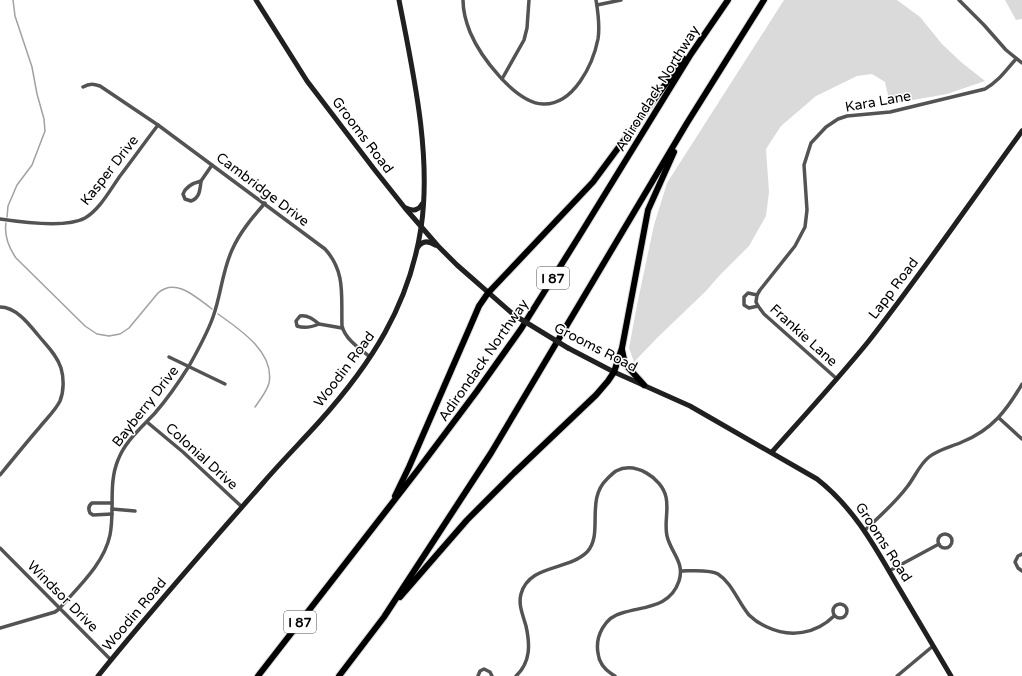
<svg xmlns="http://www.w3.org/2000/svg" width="1022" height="676" font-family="'Varela Round',sans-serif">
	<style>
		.green { fill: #dadada }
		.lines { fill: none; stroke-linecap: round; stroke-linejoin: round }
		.stream { stroke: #a1a1a1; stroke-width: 1.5 }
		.highway-casing { stroke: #dbdbdb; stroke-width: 8 }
		.street { stroke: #535353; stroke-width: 3.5 }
		.secondary { stroke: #202020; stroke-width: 5 }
		.highway { stroke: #000; stroke-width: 6 }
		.secondary-bridge { stroke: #202020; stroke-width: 5 }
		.labels { text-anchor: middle; stroke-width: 3; stroke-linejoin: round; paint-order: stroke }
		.shield { fill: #fff; stroke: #4c4c4c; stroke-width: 1 }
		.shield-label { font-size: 13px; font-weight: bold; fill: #000 }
		.street-label { font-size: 14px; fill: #000; stroke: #fff }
	</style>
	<rect width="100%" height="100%" fill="#fff"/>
	<g class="green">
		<path d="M784 0H897L920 17 942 44 961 62 985 81 947 94 890 104 885 82 872 74 857 76 816 96 781 126 766 149 769 192 766 216 749 246 719 276 706 291 658 337 634 362 629 348 637 305 654 225 667 183Z"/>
		<path d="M1005 0H1022V19L1016 20Z"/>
	</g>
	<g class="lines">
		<g class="stream">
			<path d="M7 217 8 206 17 185 32 165 45 131 44 119 37 94 32 67 15 16 13 0"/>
			<path d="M6 223C4 236 9 248 16 258L85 326 97 334 109 336 120 334 129 328 158 293C176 277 197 298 212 309"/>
			<path d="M218 314C239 329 275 352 269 383 267 391 260 400 255 407"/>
		</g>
		<defs>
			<g id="highway">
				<path d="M622 350 625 364 644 385"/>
				<path d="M395 496 409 467 470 327 479 306 488 293 593 182 684 59"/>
				<path d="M400 597 467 520 514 473 596 395 608 381 614 372 622 348 648 210 674 152"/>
				<path d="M258 676 417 471 477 391 521 329 578 238 691 54 728 0"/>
				<path d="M339 676 384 617 491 453 687 123 764 0"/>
			</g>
		</defs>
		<use href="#highway" class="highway-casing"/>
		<g class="street">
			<path d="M463 0C463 11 466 22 470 32 480 56 515 103 543 104 574 105 593 64 598 39 600 27 598 12 596 0"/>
			<path d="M959 0 984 25 1006 50 1022 63"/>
			<path d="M597 5 621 0"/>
			<path d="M502 79 524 40 527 28 529 0"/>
			<path d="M83 87C90 83 94 84 100 86L158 125 325 249C346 272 341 296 342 326 345 339 360 349 370 357"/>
			<path d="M201 181C200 189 200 198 191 201L185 199 183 194C186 186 193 183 201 181Z"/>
			<path d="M201 181 212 165"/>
			<path d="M0 219C20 222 67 228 85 218 100 209 110 190 120 176 133 159 145 142 158 125"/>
			<path d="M748 293 757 295 756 302 758 306 749 308 744 305V297Z"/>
			<path d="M757 295 760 290 795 246 805 227 807 210 804 165 811 143 826 127 838 119 847 116 890 112 985 89C998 82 1006 70 1016 59"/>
			<path d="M758 306 764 314 837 379"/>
			<path d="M0 307C16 307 29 324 38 335 46 345 57 355 61 368 64 378 64 391 60 401 55 411 46 419 39 428 26 443 13 459 0 475"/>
			<path d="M300 316C308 315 313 319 319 324 312 327 305 329 297 326L296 321Z"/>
			<path d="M319 324 342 328"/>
			<path d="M169 357 225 384"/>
			<path d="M999 418 1022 439"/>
			<path d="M147 422 183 452 242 507"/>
			<path d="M112 509 135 511"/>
			<path d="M112 514 93 515 90 513C88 509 88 506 92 503H112"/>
			<path d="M865 530C879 517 895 503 907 487 915 477 919 465 929 457 939 449 951 447 962 442 992 430 1007 410 1022 384"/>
			<circle cx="945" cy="541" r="7"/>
			<path d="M0 548 111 660"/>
			<path d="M1022 554 1018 556 1015 562 1018 568 1022 571"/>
			<path d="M681 571C690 571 710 569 718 574 732 583 738 602 749 615 754 620 760 624 767 627 790 638 816 634 834 616"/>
			<path d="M889 571 939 544"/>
			<circle cx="840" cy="611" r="7"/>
			<path d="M0 628 55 612 59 609C78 587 104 564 110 535 115 510 108 484 118 460 125 441 142 427 155 413 168 398 179 382 189 366 198 350 207 334 213 317 221 295 222 272 232 250 240 232 252 218 265 203"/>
			<path d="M478 676 480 671 484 669 490 672 492 676"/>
			<path d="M516 676C531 662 530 644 526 626 523 615 518 605 521 594 529 564 568 571 587 552 604 534 585 500 607 479 610 476 613 473 616 471 635 461 662 478 666 497 669 510 664 523 667 536 671 553 685 562 679 581 670 608 644 606 622 613 605 617 595 636 598 653 599 663 606 671 615 676"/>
			<path d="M897 676 933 646"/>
		</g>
		<g class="secondary">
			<path d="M256 0 307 81 374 169 405 208 438 246 457 265 514 315"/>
			<path d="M406 208C413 212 419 210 422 204"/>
			<path d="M418 247C423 240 429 241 435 245"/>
			<path d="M568 348 614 372 690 406 817 479C853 507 874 545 896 583 914 614 933 645 951 676"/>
			<path d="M772 452C804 416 837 380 868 342 922 273 971 201 1022 131"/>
			<path d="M98 676C151 610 207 547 263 483 281 462 301 442 319 422 371 364 409 306 421 228 432 155 413 72 399 0"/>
		</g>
		<use href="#highway" class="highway"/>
		<path class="secondary-bridge" d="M514 315 568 348"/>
	</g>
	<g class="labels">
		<g class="shield">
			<rect x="537" y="267" width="32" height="22" rx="3"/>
			<rect x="284" y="611" width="32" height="22" rx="3"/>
		</g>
		<g class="shield-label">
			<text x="553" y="283">I 87</text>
			<text x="300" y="627">I 87</text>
		</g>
		<g class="street-label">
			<text transform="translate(657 88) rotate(-58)" y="5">Adirondack Northway</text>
			<text transform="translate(878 101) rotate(-10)" y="5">Kara Lane</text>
			<text transform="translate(363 135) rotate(53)" y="5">Grooms Road</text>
			<text transform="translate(109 170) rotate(-52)" y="5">Kasper Drive</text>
			<text transform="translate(263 189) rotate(37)" y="5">Cambridge Drive</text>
			<text transform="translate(893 288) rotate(-53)" y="5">Lapp Road</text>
			<text transform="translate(804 335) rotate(42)" y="5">Frankie Lane</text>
			<text transform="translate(596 347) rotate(27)" y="5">Grooms Road</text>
			<text transform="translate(483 360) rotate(-55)" y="5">Adirondack Northway</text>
			<text transform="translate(344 369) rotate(-53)" y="5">Woodin Road</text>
			<text transform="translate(145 406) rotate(-52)" y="5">Bayberry Drive</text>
			<text transform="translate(202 456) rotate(42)" y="5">Colonial Drive</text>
			<text transform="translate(884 542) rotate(57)" y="5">Grooms Road</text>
			<text transform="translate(63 596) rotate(45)" y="5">Windsor Drive</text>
			<text transform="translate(134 614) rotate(-50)" y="5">Woodin Road</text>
		</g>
	</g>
</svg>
